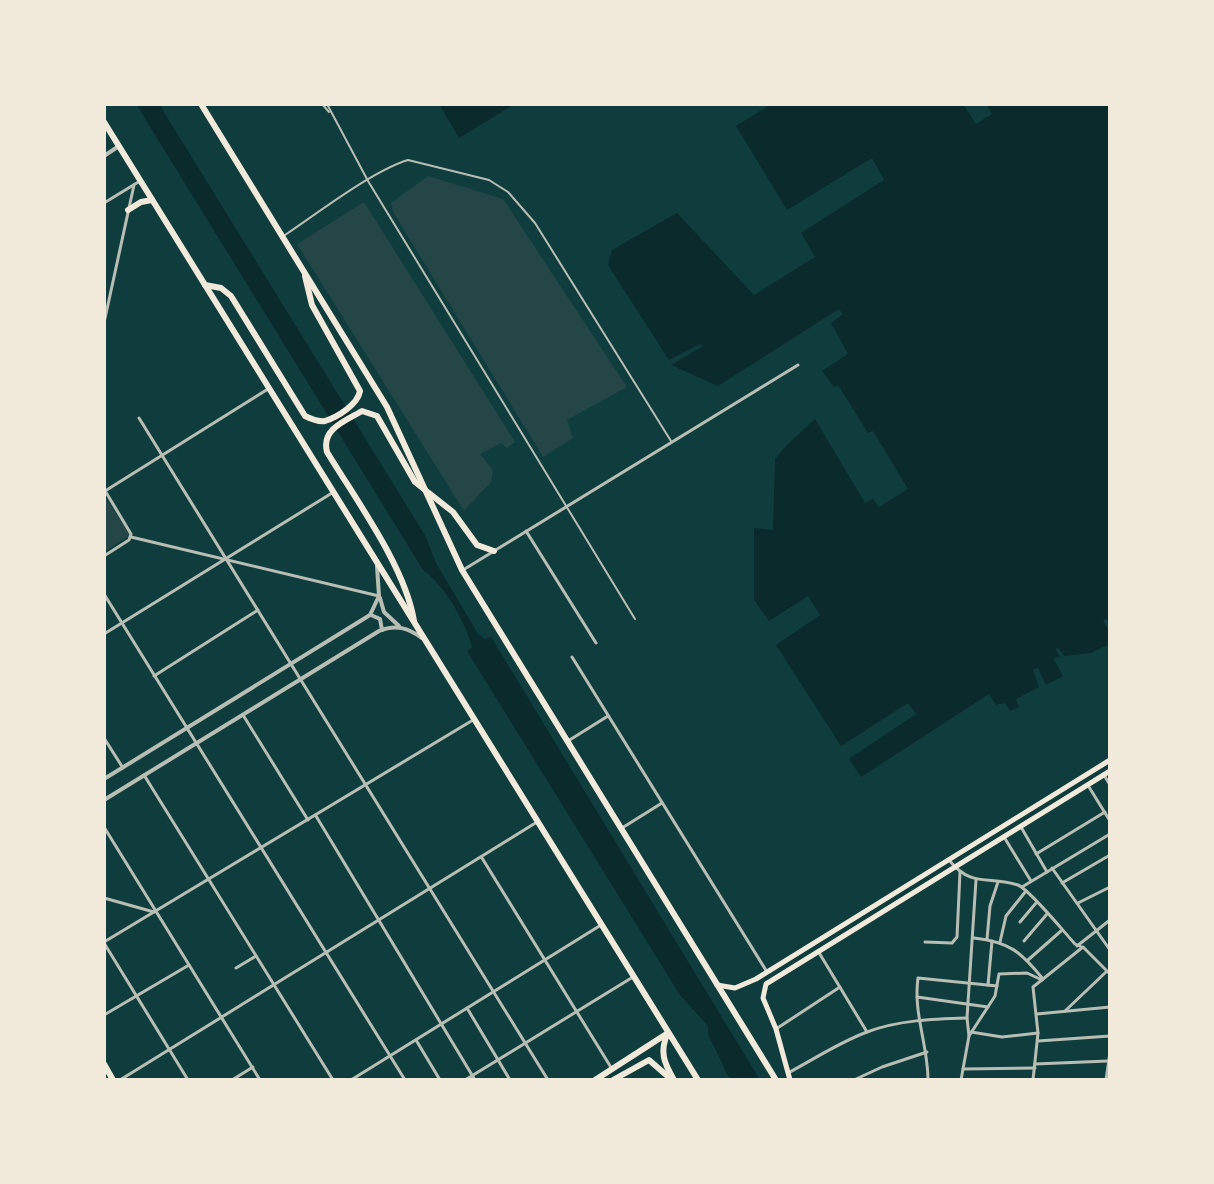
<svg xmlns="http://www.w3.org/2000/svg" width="1214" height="1184" font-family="Bitter,serif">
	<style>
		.green { fill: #244646 }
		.water { fill: #0a2a2b }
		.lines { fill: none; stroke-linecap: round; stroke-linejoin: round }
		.service { stroke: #b8beb3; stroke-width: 2 }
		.minor { stroke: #b8beb3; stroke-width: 3 }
		.tertiary { stroke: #b8beb3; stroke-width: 4 }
		.secondary { stroke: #f1e9da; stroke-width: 5 }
		.primary { stroke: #f1e9da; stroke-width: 6 }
		.trunk { stroke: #f1e9da; stroke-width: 6 }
	</style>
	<rect width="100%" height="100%" fill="#0f3d3e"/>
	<g class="green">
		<path d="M428 176 503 199 627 387 567 420 573 438 543 457 393 212 391 203Z"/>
		<path d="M364 202 515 442 507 448 501 443 480 454 493 470 491 482 464 511 297 244Z"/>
		<path d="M104 495 130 535 104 552Z"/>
	</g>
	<g class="water">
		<path d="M136 104H159L426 537 436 563 478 634 485 639 491 637 760 1080H730L708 1034V1026L680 995 467 651 472 647C465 621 445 586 423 570Z"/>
		<path d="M439 104H515L459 138Z"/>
		<path d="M771 104H963L976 124 992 114 986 104H1110V624L1106 618 1103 621 1110 633V644L1091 653 1064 656 1058 647 1056 649 1060 657 1053 658 1063 676 1046 685 1038 668 1033 670 1039 687 1016 699 1019 707 1010 711 1005 703 996 705 989 694 861 777 849 759 916 714 908 703 841 746 776 645 820 615 808 596 769 621 754 600V528L773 530 775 459 787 445 815 419 865 503 873 499 879 507 908 489 873 431 868 433 838 385 834 387 822 371 848 354 831 323 843 314 839 309 718 386 671 365 703 346 700 344 669 360 608 265 612 250 677 213 754 295 815 257 801 233 884 180 872 158 787 210 736 126Z"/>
	</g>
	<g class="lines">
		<g class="service">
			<path d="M322 104 329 112"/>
			<path d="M327 104 368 181 635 619"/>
			<path d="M285 235C318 213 372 171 408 160L489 180 508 192 535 223 671 441"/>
		</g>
		<g class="minor">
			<path d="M104 203 140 181"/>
			<path d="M104 323 134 185"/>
			<path d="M139 418 548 1080"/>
			<path d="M104 489 131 534 129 540 104 556"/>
			<path d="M105 491 268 389"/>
			<path d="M526 531 596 643"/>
			<path d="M131 537 379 596"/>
			<path d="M463 570 798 365"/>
			<path d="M104 594 405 1080"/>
			<path d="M104 634 332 493"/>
			<path d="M572 657 767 972"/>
			<path d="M154 676 258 610"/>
			<path d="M243 715 308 820"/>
			<path d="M104 738 123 768"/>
			<path d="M568 741 608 716"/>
			<path d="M144 775 333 1080"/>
			<path d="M1104 775 1110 785"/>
			<path d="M1089 787 1110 821"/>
			<path d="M316 816 475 1080"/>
			<path d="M104 827 260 1080"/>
			<path d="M1021 827 1047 872"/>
			<path d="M622 828 662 803"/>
			<path d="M1004 837 1031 881"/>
			<path d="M1036 854 1105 812"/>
			<path d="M482 858 612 1069"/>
			<path d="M949 860C972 889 990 875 1018 885 1030 890 1064 932 1075 944L1084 948 1110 974"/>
			<path d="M1052 868 1110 950"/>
			<path d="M1062 883 1110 855"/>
			<path d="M1022 887 1110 834"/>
			<path d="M104 898 154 912"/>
			<path d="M1078 903 1110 887"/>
			<path d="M1020 922 1036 903"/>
			<path d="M974 938C1010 942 1021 952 1043 979"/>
			<path d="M987 939 990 906 998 882"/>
			<path d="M1024 941 1047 914"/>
			<path d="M104 942 473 720"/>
			<path d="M925 942 952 943 957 937 960 872"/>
			<path d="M1000 942 1006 916 1026 891"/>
			<path d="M104 943 188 1080"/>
			<path d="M1077 946 1110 920"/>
			<path d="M818 951 867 1032"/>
			<path d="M1028 960 1061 931"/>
			<path d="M236 968 256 956"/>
			<path d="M988 985 992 941"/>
			<path d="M917 997 988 1007"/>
			<path d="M467 1008 510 1080"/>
			<path d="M1065 1011 1106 972"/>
			<path d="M1037 1014 1110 1007"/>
			<path d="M104 1015 189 965"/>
			<path d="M776 1029 840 987"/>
			<path d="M971 1032 1002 1037 1038 1033"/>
			<path d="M969 1036 967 1018 976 880"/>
			<path d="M416 1040 440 1080"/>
			<path d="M1038 1041 1110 1036"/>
			<path d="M1035 1064 1108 1061"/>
			<path d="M963 1069 1035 1068"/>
			<path d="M788 1073C814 1059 840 1042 867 1032 899 1020 933 1019 967 1018"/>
			<path d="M120 1080 537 822"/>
			<path d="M232 1080 253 1067"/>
			<path d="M351 1080 601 925"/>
			<path d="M465 1080 633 977"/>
			<path d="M854 1080 882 1067 927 1052"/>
			<path d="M928 1080C928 1045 913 1013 918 978L997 986"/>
			<path d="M961 1080 969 1036 995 996 999 974 1027 973 1042 980"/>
			<path d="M1033 1080 1038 1033 1033 987 1083 947"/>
			<path d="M1106 1080 1110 1052"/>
		</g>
		<g class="tertiary">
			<path d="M104 156 119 146"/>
			<path d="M380 598 384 612 399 626"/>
			<path d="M371 615 380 619 382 630"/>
			<path d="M104 779 370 615 379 596 377 566"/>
			<path d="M104 800 379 631C396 624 408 628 422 638"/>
		</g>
		<g class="secondary">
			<path d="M717 985 735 988 756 979 1110 760"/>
			<path d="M790 1080 776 1029 763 998 766 984 1110 771"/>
		</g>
		<g class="primary">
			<path d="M668 1033C659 1051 664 1063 674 1080"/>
			<path d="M104 1064 113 1080"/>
		</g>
		<g class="trunk">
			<path d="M201 104 387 407 462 570 776 1080"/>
			<path d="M104 122 698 1080"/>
			<path d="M128 210 141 202 152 200"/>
			<path d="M205 285 221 288 231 296 305 416C311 419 318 422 325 421 338 417 358 404 360 391L312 305 305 276"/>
			<path d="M414 621C405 566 356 500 327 452 321 429 345 421 362 411L377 416 415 482 453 512 477 545 494 551"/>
			<path d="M595 1080 668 1033"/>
			<path d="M613 1080 649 1060 672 1080"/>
		</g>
	</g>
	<rect width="1214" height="1184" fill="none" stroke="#f1e9da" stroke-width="212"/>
</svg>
